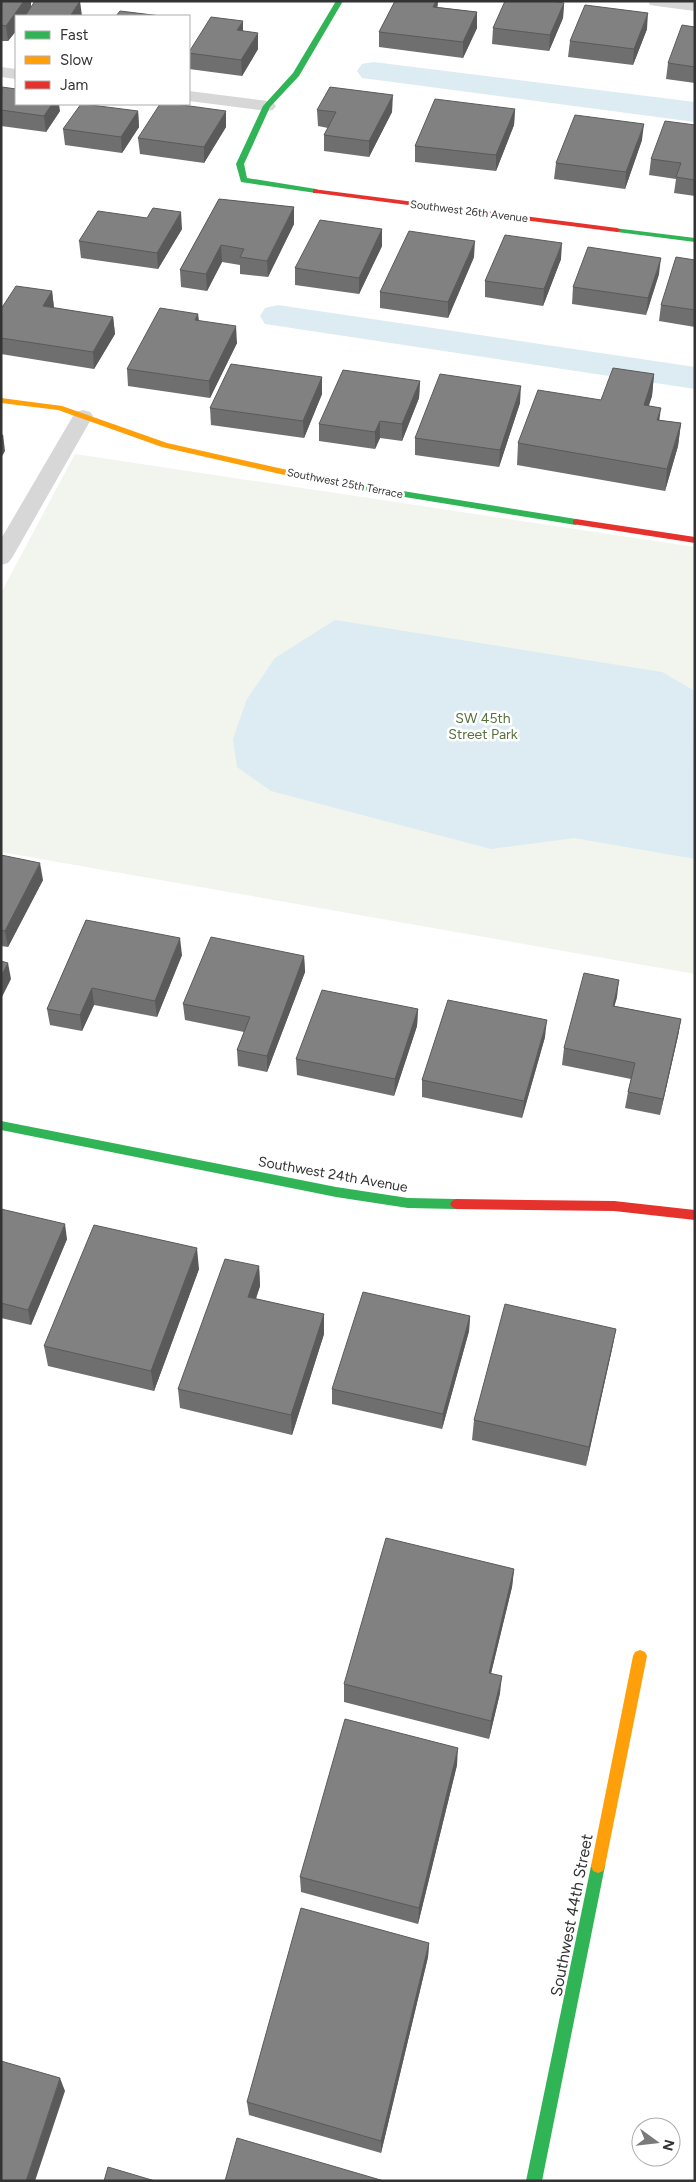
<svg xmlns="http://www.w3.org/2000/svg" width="696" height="2182" font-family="Figtree,sans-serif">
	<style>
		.green { fill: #f1f5ed }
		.water { fill: #ddebf3 }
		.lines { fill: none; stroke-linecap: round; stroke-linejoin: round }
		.canal { fill: #ddebf3; fill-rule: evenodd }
		.lane { fill: #d7d7d7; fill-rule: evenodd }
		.street { fill: #d7d7d7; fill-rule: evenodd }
		.fast { fill: #30b455; fill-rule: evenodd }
		.slow { fill: #ff9f0a; fill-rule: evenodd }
		.jam { fill: #e5322d; fill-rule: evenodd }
		.wall { fill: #6f6f6f }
		.shaded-wall { fill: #5a5a5a }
		.building { fill: #818181; stroke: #5a5a5a }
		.labels { text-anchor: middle; stroke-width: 5; stroke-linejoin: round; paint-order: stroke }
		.far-street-label { font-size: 11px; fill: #333; stroke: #fff }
		.park-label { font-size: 14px; fill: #56703f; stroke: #fff }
		.street-label { font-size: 14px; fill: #333; stroke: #fff }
		.near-street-label { font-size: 16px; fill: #333; stroke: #fff }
	</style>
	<rect width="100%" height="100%" fill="#fff"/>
	<path class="green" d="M75 454 695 547V974L1 852V593Z"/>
	<path class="water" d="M335 620 662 672 693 690 695 859 574 838 491 849 271 791 237 767 233 739 247 699 275 658Z"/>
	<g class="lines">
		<g class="canal">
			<path d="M373 62 695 102V122L362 78 357 71 362 64Z"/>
			<path d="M278 305 695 367V389L265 324 260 316 265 308Z"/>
		</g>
		<path class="lane" d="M83 410 90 412 93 416 12 558 8 563 1 565V539L73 416 76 412Z"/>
		<g class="street">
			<path d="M648 1H695V11L656 6 650 5Z"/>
			<path d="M1 67 16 69V79L1 77Z"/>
			<path d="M189 91 267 101 273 102 276 106 273 110 267 111 189 101Z"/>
		</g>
		<g class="fast">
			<path d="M336 1H343L299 76 270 107 244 164 247 178 316 189 320 191 316 193 241 182 236 164 263 106 293 73Z"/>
			<path d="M614 228 695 238V242L617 232 613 230Z"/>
			<path d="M328 479 576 519 580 522 576 525 325 484V480Z"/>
			<path d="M1 1121 336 1187 408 1198 456 1199 460 1201 462 1204 460 1207 456 1209 408 1208 336 1197 1 1130Z"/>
			<path d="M598 1859 603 1861 605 1866 542 2181H526L591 1866 593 1861Z"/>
		</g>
		<g class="slow">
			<path d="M1 398 62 406 167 443 328 479 332 482 328 485 162 447 58 410 1 403Z"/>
			<path d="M640 1650 645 1652 647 1656 605 1866 603 1871 598 1873 593 1871 591 1866 633 1656 635 1652Z"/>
		</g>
		<g class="jam">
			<path d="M313 189 617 228 621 230 617 232 316 193H313Z"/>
			<path d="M576 519 695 537V543L573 524V520Z"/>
			<path d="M456 1199 614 1201 695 1210V1220L614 1211 456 1209 452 1207 450 1204 452 1201Z"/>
		</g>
	</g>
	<g class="wall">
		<path d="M1 1H31V7L80 1 16 16V36V31L8 41H1Z"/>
		<path d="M395 1H438L437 7 477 12V28L463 58 379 47V32Z"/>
		<path d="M564 3 563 18 549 51 492 44 493 28Z"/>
		<path d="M695 27V83L666 79 668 63Z"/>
		<path d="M647 29 633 65 568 57 570 41Z"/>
		<path d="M243 31 258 49 242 76 189 69V52Z"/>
		<path d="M1 88 60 111 46 132 1 126Z"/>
		<path d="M515 109 514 125 496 171 415 162V146Z"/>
		<path d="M317 110 392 112 369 157 324 151V135L328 128 318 126Z"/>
		<path d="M138 111 139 127 122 153 65 145 63 129Z"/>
		<path d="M695 125V196L674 193 676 179 649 175 651 159Z"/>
		<path d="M226 127 204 163 140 154 138 138Z"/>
		<path d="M642 140 625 189 554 179 556 163Z"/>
		<path d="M219 199 294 207V224L268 277 240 274V265L222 262 207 291 181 287 180 270Z"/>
		<path d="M182 229 158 269 81 258 79 241Z"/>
		<path d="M382 229V246L359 294 295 285V268Z"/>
		<path d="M474 257 448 318 380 308V292Z"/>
		<path d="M561 259 543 306 485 297V281Z"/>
		<path d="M695 260V327L659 321 661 305Z"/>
		<path d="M659 274 646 315 572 304 573 287Z"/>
		<path d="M52 291 54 308 113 317 115 334 94 369 1 354V309Z"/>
		<path d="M198 314 199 321 237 343 210 398 128 386 127 369Z"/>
		<path d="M654 374 652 396 648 406 659 420 681 423 678 446 665 491 517 465 518 443 601 400Z"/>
		<path d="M322 377V394L304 438 211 425 210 408Z"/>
		<path d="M420 381 419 398 402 441 380 438 375 449 319 441V424Z"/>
		<path d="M520 403 499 467 415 455V438Z"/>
		<path d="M1 855 43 880 8 947 1 946Z"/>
		<path d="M86 920 182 955 157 1017 94 1005 82 1031 50 1025 47 1009Z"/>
		<path d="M304 956 305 972 267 1072 238 1066 237 1050 244 1032 185 1020 183 1004Z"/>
		<path d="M617 997 614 1006 681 1019 678 1036 660 1115 625 1108 628 1092 631 1079 562 1065 564 1048Z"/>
		<path d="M418 1009 417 1026 394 1096 297 1075 296 1059Z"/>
		<path d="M545 1037 522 1118 422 1097V1080Z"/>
		<path d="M1 1209 67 1239 31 1325 1 1318Z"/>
		<path d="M259 1266 260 1286 256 1299 324 1314V1334L292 1435 180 1408 178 1389Z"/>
		<path d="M199 1269 154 1391 48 1366 44 1346Z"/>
		<path d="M470 1316 469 1331 442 1429 332 1404V1389Z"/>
		<path d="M616 1329 612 1349 586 1466 472 1440 474 1420Z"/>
		<path d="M514 1569 512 1587 491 1673 500 1693 489 1739 344 1702V1684Z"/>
		<path d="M457 1765 418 1924 301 1892 300 1877Z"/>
		<path d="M429 1943 428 1957 381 2153 249 2115 247 2102Z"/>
	</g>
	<g class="shaded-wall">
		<path d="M24 1H31V10L27 16H16V31L8 41 6 26Z"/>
		<path d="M80 1 82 16H70Z"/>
		<path d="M436 1H438L437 13 433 7Z"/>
		<path d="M564 3 563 18 549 51 550 35Z"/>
		<path d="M477 12V28L463 58V42Z"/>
		<path d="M648 13 647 29 633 65 634 49Z"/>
		<path d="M243 21V37L237 30Z"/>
		<path d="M258 33V49L242 76 241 60Z"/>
		<path d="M393 95 392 112 369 157V141Z"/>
		<path d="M52 104H59L60 111 46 132 44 116Z"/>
		<path d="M515 109 514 125 496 171V155Z"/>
		<path d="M138 111 139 127 122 153 121 137Z"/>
		<path d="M226 111V127L204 163V147Z"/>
		<path d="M644 124 642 140 625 189 626 172Z"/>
		<path d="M294 207V224L268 277 267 261Z"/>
		<path d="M181 212 182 229 158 269 157 253Z"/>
		<path d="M382 229V246L359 294V278Z"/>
		<path d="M475 241 474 257 448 318V302Z"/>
		<path d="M562 243 561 259 543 306 544 289Z"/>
		<path d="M221 245 222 262 207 291 206 274Z"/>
		<path d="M661 258 659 274 646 315 648 298Z"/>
		<path d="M52 291 54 308 43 306Z"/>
		<path d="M198 314 199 330 195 320Z"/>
		<path d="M113 317 115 334 94 369 93 352Z"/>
		<path d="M236 326 237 343 210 398 209 381Z"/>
		<path d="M654 374 652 396 642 428 644 405Z"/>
		<path d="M322 377V394L304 438 303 421Z"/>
		<path d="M420 381 419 398 402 441V424Z"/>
		<path d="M521 386 520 403 499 467 500 450Z"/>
		<path d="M661 408 658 430 657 420Z"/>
		<path d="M380 421V438L375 449V432Z"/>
		<path d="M681 423 678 446 665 491 667 469Z"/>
		<path d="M3 434 5 451 1 458V437Z"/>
		<path d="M40 863 43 880 8 947 5 931Z"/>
		<path d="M180 938 182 955 157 1017 155 1001Z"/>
		<path d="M304 956 305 972 267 1072V1056Z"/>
		<path d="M8 963 11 979 1 999V976Z"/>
		<path d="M619 980 617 997 610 1022 613 1006Z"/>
		<path d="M92 988 94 1005 82 1031 80 1015Z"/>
		<path d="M418 1009 417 1026 394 1096 395 1079Z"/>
		<path d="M681 1019 678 1036 660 1115 663 1099Z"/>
		<path d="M547 1020 545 1037 522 1118 524 1101Z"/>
		<path d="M65 1224 67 1239 31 1325 28 1310Z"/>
		<path d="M197 1248 199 1269 154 1391 151 1371Z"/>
		<path d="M259 1266 260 1286 249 1317 248 1297Z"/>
		<path d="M324 1314V1334L292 1435 291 1415Z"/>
		<path d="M470 1316 469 1331 442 1429 443 1414Z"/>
		<path d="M616 1329 612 1349 586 1466 589 1447Z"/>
		<path d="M514 1569 512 1587 487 1690 489 1673Z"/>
		<path d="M502 1676 500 1693 489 1739 491 1721Z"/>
		<path d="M458 1748 457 1765 418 1924 419 1908Z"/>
		<path d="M429 1943 428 1957 381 2153V2141Z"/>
		<path d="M60 2078 65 2091 35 2181H26Z"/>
	</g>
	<g class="building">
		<path d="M1 1H24L6 26 1 25Z"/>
		<path d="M35 1H80L70 16H25Z"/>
		<path d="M395 1H436L433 7 477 12 463 42 379 32Z"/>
		<path d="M505 1H553L564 3 550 35 493 28Z"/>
		<path d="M585 5 648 13 634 49 570 41Z"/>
		<path d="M120 11 161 16H116Z"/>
		<path d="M211 17 243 21 237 30 258 33 241 60 189 53V52Z"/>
		<path d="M682 25 695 27V67L668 63Z"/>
		<path d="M2 87 16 89V104H52L44 116 1 110Z"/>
		<path d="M330 87 393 95 369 141 324 135 336 112 317 110Z"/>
		<path d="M435 99 515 109 496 155 415 146Z"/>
		<path d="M81 104H83L138 111 121 137 63 129Z"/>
		<path d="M160 104H175L226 111 204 147 138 138Z"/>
		<path d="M575 115 644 124 626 172 556 163Z"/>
		<path d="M665 121 695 125V180L676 177 681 163 651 159Z"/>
		<path d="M219 199 294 207 267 261 240 257 244 249 221 245 206 274 180 270Z"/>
		<path d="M153 208 181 212 157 253 79 241 98 211 147 218Z"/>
		<path d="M320 220 382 229 359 278 295 268Z"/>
		<path d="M409 231 475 241 448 302 380 292Z"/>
		<path d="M505 235 562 243 544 289 485 281Z"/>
		<path d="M588 247 661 258 648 298 573 287Z"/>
		<path d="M676 257 695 260V310L661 305Z"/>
		<path d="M16 286 52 291 43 306 113 317 93 352 1 338V309Z"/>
		<path d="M160 308 198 314 195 320 236 326 209 381 127 369Z"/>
		<path d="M231 364 322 377 303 421 210 408Z"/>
		<path d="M613 368 654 374 644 405 661 408 657 420 681 423 667 469 518 443 538 390 601 400Z"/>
		<path d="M343 370 420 381 402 424 380 421 375 432 319 424Z"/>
		<path d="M440 374 521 386 500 450 415 438Z"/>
		<path d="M1 855 40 863 5 931 1 930Z"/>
		<path d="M86 920 180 938 155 1001 92 988 80 1015 47 1009Z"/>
		<path d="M211 937 304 956 267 1056 237 1050 250 1017 183 1004Z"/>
		<path d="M1 961 8 963 1 976Z"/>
		<path d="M584 973 619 980 613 1006 681 1019 663 1099 628 1092 635 1063 564 1048Z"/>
		<path d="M322 990 418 1009 395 1079 296 1059Z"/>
		<path d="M448 1000 547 1020 524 1101 422 1080Z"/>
		<path d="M1 1209 65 1224 28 1310 1 1303Z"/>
		<path d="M94 1225 197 1248 151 1371 44 1346Z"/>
		<path d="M225 1259 259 1266 248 1297 324 1314 291 1415 178 1389Z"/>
		<path d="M363 1292 470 1316 443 1414 332 1389Z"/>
		<path d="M505 1304 616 1329 589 1447 474 1420Z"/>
		<path d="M386 1538 514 1569 489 1673 502 1676 491 1721 344 1684Z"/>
		<path d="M345 1719 458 1748 419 1908 300 1877Z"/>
		<path d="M301 1908 429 1943 381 2141 247 2102Z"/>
		<path d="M1 2061 60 2078 26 2181H1Z"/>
		<path d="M237 2138 384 2181H225Z"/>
		<path d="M108 2167 155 2181H104Z"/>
	</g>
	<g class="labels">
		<g class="far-street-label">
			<text transform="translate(469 211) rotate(7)" y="4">Southwest 26th Avenue</text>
			<text transform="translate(345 483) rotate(11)" y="4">Southwest 25th Terrace</text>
		</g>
		<g class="park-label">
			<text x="483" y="723">SW 45th<tspan x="483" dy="16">Street Park</tspan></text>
		</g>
		<g class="street-label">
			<text transform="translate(333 1174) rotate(10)" y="5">Southwest 24th Avenue</text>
		</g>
		<g class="near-street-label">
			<text transform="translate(571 1915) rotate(-79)" y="6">Southwest 44th Street</text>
		</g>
	</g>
	<rect width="696" height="2182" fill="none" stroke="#333333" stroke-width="5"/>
	<rect x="15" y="15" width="175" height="90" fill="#ffffff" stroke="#adadad"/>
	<rect x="25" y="31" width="25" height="8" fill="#30b455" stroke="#adadad"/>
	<text x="60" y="40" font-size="15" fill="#333333">Fast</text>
	<rect x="25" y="56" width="25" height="8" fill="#ff9f0a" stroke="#adadad"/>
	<text x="60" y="65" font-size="15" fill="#333333">Slow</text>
	<rect x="25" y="81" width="25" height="8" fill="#e5322d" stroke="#adadad"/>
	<text x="60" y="90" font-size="15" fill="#333333">Jam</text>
	<g transform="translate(656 2142) rotate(105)"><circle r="24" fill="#ffffff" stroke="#adadad"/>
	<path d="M0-4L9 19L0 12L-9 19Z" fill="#7a7a7a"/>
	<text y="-8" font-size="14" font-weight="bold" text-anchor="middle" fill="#333333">N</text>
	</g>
</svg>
